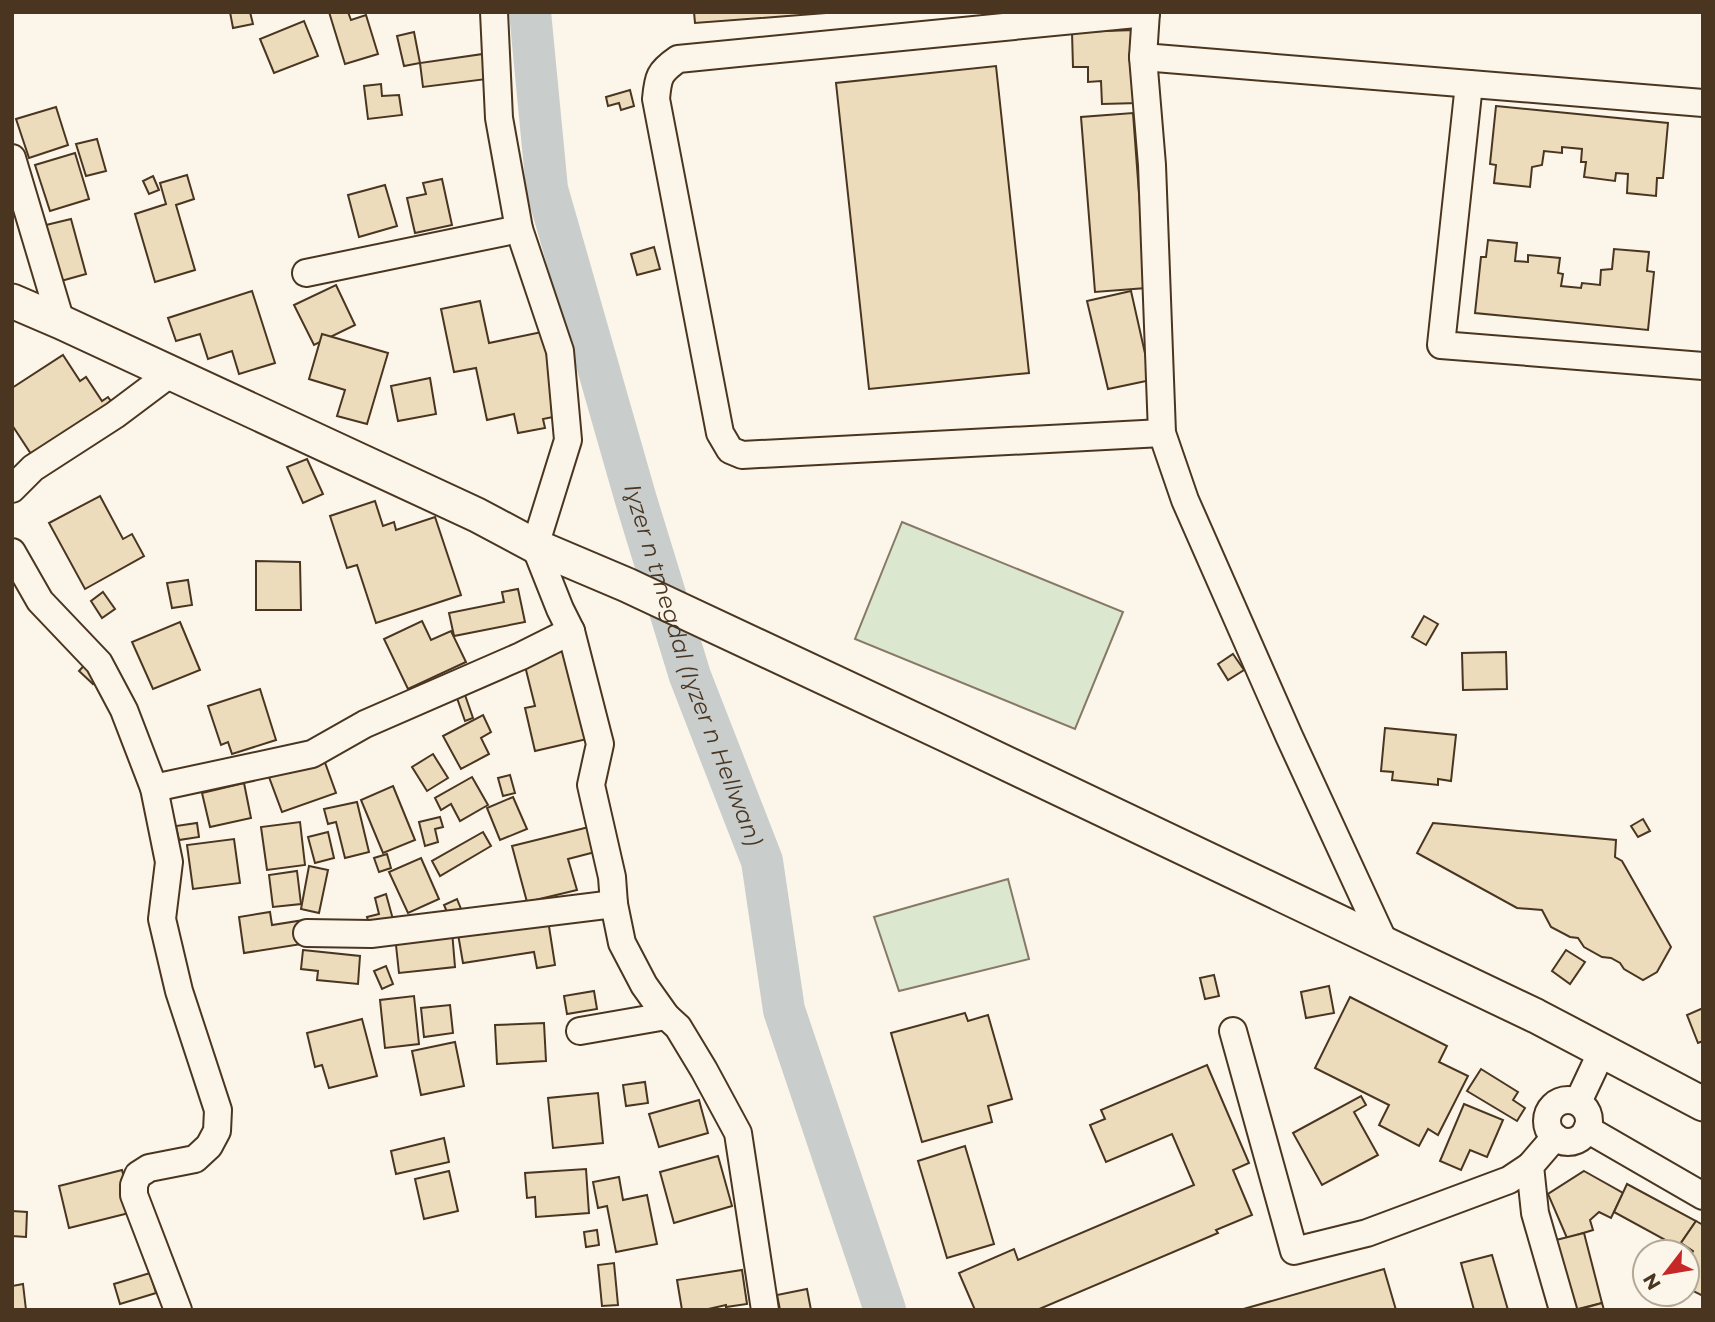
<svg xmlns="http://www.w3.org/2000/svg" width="1715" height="1322" font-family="Montserrat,sans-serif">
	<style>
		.green { fill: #dce7d0; stroke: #887966; stroke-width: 2 }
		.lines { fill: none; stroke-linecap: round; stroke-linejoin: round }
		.river { stroke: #c9cecd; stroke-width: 42 }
		.building { fill: #ecdcbc; stroke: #4a3520; stroke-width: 2 }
		.minor-casing { stroke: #4a3520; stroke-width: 30 }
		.major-casing { stroke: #4a3520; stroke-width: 37 }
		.minor { stroke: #fbf6e9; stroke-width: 26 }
		.major { stroke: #fbf6e9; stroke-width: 33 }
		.labels { text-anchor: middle; stroke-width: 5; stroke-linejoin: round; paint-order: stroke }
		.water-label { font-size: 23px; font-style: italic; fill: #4a3520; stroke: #fbf6e9 }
	</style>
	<rect width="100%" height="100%" fill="#fbf6e9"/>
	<g class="green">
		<path d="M902 522 1123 612 1075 729 855 639Z"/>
		<path d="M1008 879 1029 959 899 991 874 917Z"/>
	</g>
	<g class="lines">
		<path class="river" id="s1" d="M530 12 547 189 636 500 690 676 762 861 784 1010 885 1310"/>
	</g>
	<g class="building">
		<path d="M230 12H250L253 24 233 28Z"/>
		<path d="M329 12H348L351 20 366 15 378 54 345 64Z"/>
		<path d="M694 12H839L695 23Z"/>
		<path d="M304 21 318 56 274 73 260 39Z"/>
		<path d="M1136 30 1139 103 1102 104 1101 81 1088 82V67H1073L1072 32Z"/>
		<path d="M414 32 420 63 404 66 397 36Z"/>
		<path d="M483 54 487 79 423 87 420 63Z"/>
		<path d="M996 66 1029 373 869 389 836 83Z"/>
		<path d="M381 84 382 96 399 95 402 115 368 119 364 86Z"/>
		<path d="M630 90 634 106 621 110 619 103 608 106 606 97Z"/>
		<path d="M1496 106 1668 123 1663 178H1657L1656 196 1627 193 1628 174 1616 173 1615 181 1584 177 1586 162H1581L1582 149 1562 147V153L1544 151 1542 165 1532 167 1530 187 1494 183 1496 165 1490 164Z"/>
		<path d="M56 107 68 145 29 158 16 119Z"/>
		<path d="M1133 113 1146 288 1095 292 1081 117Z"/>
		<path d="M97 139 106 171 86 176 76 144Z"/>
		<path d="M75 153 89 199 50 211 35 165Z"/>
		<path d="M187 175 194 199 176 205 195 270 155 282 135 214 166 204 160 183Z"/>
		<path d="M153 176 159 190 149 194 143 181Z"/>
		<path d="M442 179 452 225 415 233 407 198 426 194 423 183Z"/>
		<path d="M385 185 397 226 359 237 348 195Z"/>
		<path d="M71 219 86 274 61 281 46 225Z"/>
		<path d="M1488 240 1517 243 1515 261 1528 262V255L1560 258 1558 273 1563 274 1561 286 1581 288 1582 283 1600 285 1601 270 1612 269 1614 249 1649 252 1647 271 1654 272 1648 330 1475 313 1481 257H1486Z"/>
		<path d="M654 247 660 269 637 275 631 254Z"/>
		<path d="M336 285 355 325 314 345 294 305Z"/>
		<path d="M252 291 275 363 239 374 232 351 208 359 200 334 176 341 168 318Z"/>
		<path d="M1131 291 1151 380 1108 389 1087 301Z"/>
		<path d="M480 301 489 343 542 332 557 405 551 406 553 417 543 419 545 428 518 433 514 414 487 420 476 368 454 372 441 309Z"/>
		<path d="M322 334 388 353 367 424 337 416 345 390 309 379Z"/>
		<path d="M63 355 80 381 86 377 102 401 108 397 118 411 37 463 12 425V388Z"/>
		<path d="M430 378 436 414 398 421 391 386Z"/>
		<path d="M307 459 323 494 303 503 287 467Z"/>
		<path d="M100 496 123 539 132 534 144 556 85 589 49 523Z"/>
		<path d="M375 501 383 526 394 522 396 530 435 517 461 595 376 623 357 565 347 568 330 516Z"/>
		<path d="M256 561 300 562 301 610H256Z"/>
		<path d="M188 580 192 605 172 608 167 583Z"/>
		<path d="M518 589 525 622 454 636 449 613 504 602 502 592Z"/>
		<path d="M103 592 115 609 102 618 91 601Z"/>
		<path d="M1424 616 1438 624 1426 645 1412 637Z"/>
		<path d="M422 621 431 640 451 631 466 662 408 689 384 639Z"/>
		<path d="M180 622 200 670 153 689 132 642Z"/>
		<path d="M565 648 587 739 535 751 525 708 535 706 523 658Z"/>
		<path d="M1506 652 1507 689 1463 690 1462 653Z"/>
		<path d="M1233 654 1244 670 1228 680 1218 664Z"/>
		<path d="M90 659 104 673 93 684 79 671Z"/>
		<path d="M260 689 276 740 232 754 228 742 221 745 208 706Z"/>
		<path d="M465 695 473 718 465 721 457 698Z"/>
		<path d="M483 715 491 732 481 738 489 754 461 769 443 736Z"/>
		<path d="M1385 728 1456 735 1451 781 1438 779V785L1392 780 1393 772 1381 771Z"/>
		<path d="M433 754 448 778 427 791 412 767Z"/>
		<path d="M323 757 336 793 282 812 269 777Z"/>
		<path d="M510 775 515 793 503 796 498 778Z"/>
		<path d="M472 777 488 805 460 821 451 804 441 810 435 798Z"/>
		<path d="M244 783 251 818 210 827 202 793Z"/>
		<path d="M393 786 415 840 383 853 361 800Z"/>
		<path d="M513 797 527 829 500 840 487 808Z"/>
		<path d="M357 802 369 852 345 858 336 822 328 824 324 809Z"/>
		<path d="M440 817 443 827 435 829 438 842 425 846 419 822Z"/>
		<path d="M1643 819 1650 831 1638 837 1631 826Z"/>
		<path d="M300 822 305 865 267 870 261 827Z"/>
		<path d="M197 823 199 837 179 840 176 826Z"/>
		<path d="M1433 823 1616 840 1615 857 1622 861 1671 947 1657 972 1643 980 1624 969 1620 963 1611 958 1602 957 1584 947 1578 938 1570 937 1551 927 1542 910 1517 908 1417 853Z"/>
		<path d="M593 826 599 851 568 859 577 890 527 902 512 846Z"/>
		<path d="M328 832 334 858 315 863 308 837Z"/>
		<path d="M483 832 491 846 440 876 432 861Z"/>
		<path d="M234 839 240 883 193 889 187 845Z"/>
		<path d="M387 854 391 868 379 872 374 858Z"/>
		<path d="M421 858 439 899 408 913 389 872Z"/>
		<path d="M309 866 328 870 319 913 301 909Z"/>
		<path d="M297 871 301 904 273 907 269 875Z"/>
		<path d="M386 894 394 923 371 930 367 917 379 914 375 898Z"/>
		<path d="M457 899 463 914 450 919 444 905Z"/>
		<path d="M270 912 272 925 304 920 308 943 244 953 239 917Z"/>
		<path d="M548 920 555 965 537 968 534 952 463 963 458 934Z"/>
		<path d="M452 931 455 967 399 973 395 936Z"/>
		<path d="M303 950 360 956 358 984 317 980 318 971 301 969Z"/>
		<path d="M1566 950 1585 962 1570 984 1552 971Z"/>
		<path d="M386 966 393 984 382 989 374 971Z"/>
		<path d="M1214 975 1219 996 1205 999 1200 978Z"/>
		<path d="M1329 986 1334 1013 1306 1018 1301 992Z"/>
		<path d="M594 991 597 1009 567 1014 564 996Z"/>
		<path d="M414 996 419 1044 385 1048 380 1000Z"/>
		<path d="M1350 997 1447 1046 1439 1062 1468 1076 1438 1135 1428 1129 1419 1146 1379 1125 1389 1105 1315 1068Z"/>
		<path d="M450 1005 453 1033 424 1037 421 1008Z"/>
		<path d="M1703 1008V1041L1698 1043 1687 1015Z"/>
		<path d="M965 1013 968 1021 988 1015 1012 1099 988 1106 992 1122 922 1142 891 1033Z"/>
		<path d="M362 1019 377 1076 329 1088 322 1065 315 1067 307 1033Z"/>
		<path d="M544 1023 546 1061 497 1064 495 1025Z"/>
		<path d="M455 1042 464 1086 421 1095 412 1051Z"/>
		<path d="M1207 1065 1249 1163 1233 1170 1252 1215 1216 1230 1218 1233 1037 1310H975L959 1273 1014 1249 1018 1260 1194 1185 1172 1134 1106 1162 1090 1125 1105 1119 1101 1110Z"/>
		<path d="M1481 1069 1518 1092 1513 1100 1525 1108 1517 1121 1467 1091Z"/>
		<path d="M645 1082 648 1103 626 1106 623 1085Z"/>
		<path d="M598 1093 603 1143 553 1148 548 1098Z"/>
		<path d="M1361 1096 1366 1105 1354 1112 1378 1155 1322 1185 1293 1133Z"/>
		<path d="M699 1100 708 1133 659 1147 649 1114Z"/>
		<path d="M1464 1104 1503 1120 1487 1157 1470 1150 1461 1170 1440 1161Z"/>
		<path d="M444 1138 449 1162 396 1174 391 1151Z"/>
		<path d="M965 1146 994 1244 947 1258 918 1161Z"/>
		<path d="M718 1156 732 1206 674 1223 660 1172Z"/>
		<path d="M586 1169 589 1213 536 1217 535 1197 527 1198 525 1173Z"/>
		<path d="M122 1170 133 1212 69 1228 59 1186Z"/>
		<path d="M449 1171 458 1211 424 1219 415 1179Z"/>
		<path d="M1584 1171 1623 1193 1611 1218 1599 1212 1590 1220 1593 1230 1567 1238 1548 1194Z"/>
		<path d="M619 1177 623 1200 647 1195 657 1244 616 1252 607 1206 598 1208 593 1182Z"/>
		<path d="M1627 1184 1696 1221 1678 1247 1614 1212Z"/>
		<path d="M12 1211 27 1212 26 1237 12 1236Z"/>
		<path d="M1696 1221 1703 1225V1296L1687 1288V1262L1693 1251 1681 1243Z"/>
		<path d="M597 1230 599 1245 586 1247 584 1232Z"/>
		<path d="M1584 1233 1602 1303 1574 1310 1556 1240Z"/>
		<path d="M1492 1255 1508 1310H1474L1461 1263Z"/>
		<path d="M614 1263 618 1305 602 1306 598 1265Z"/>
		<path d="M1384 1269 1396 1310H1240Z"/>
		<path d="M742 1270 747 1304 726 1307V1305L704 1310H682L677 1280Z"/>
		<path d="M150 1273 156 1293 120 1304 114 1284Z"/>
		<path d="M23 1284 26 1310H12V1286Z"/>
		<path d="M807 1289 811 1310H780L777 1295Z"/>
		<path d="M1602 1303 1604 1310H1577Z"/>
	</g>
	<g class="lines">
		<defs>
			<g id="minor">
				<path d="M494 12 499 118 519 229 560 351 568 440 535 546 560 609 571 631 600 744 591 785 612 877 614 904 622 943 644 985 666 1016 678 1027 704 1070 738 1133 765 1310"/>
				<path d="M1146 12 1143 57 1152 165 1162 433 1185 500 1289 736 1385 944"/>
				<path d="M1146 13 678 59C659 72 658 77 656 99L720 433 730 450 742 455 1162 433"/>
				<path d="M1143 57 1703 103"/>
				<path d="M1469 84 1441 345 1703 366"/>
				<path d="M12 158 61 322"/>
				<path d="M306 273 519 229"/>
				<path d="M12 489 33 468 115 415 171 373"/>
				<path d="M12 552 40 601 99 663 124 710 154 788 169 862 162 919 179 991 218 1110 217 1131 209 1146 195 1159 149 1168 138 1175 134 1185V1195L178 1310"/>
				<path d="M154 788 312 754 365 724 521 656 571 631"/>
				<path d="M307 933 371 934 614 904"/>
				<path d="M580 1031 666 1016"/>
				<path d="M1233 1031 1294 1251 1367 1233 1509 1180 1530 1166"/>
				<circle cx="1568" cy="1121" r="21"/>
				<path d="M1578 1102 1602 1051"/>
				<path d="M1587 1129 1703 1196"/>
				<path d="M1555 1137 1530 1166 1535 1213 1563 1310"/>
			</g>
			<path id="major" d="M12 301 61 322 477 515 535 546 627 585 949 736 1536 1016 1703 1104"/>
		</defs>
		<use href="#minor" class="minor-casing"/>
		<use href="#major" class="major-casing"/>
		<use href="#minor" class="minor"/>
		<use href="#major" class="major"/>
	</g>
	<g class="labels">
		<g class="water-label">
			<text dy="8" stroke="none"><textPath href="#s1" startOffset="676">Iɣzer n tmegdal (Iɣzer n Hellwan)</textPath></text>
		</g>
	</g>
	<rect width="1715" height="1322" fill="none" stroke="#4a3520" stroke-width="28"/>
	<g transform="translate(1666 1273) rotate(239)"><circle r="33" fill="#fbf6e9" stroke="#b4a999" stroke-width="2"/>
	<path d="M0-5L12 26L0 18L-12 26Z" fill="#c62828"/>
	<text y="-10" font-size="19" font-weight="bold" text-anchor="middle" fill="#4a3520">N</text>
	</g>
</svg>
